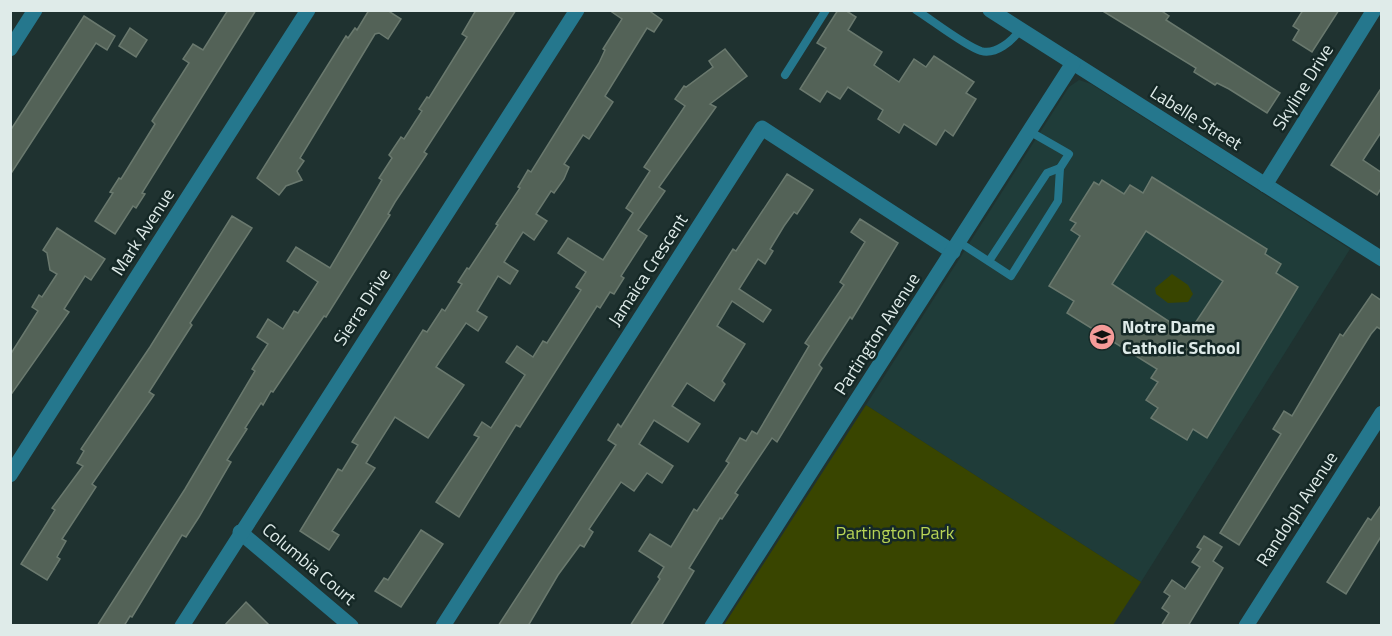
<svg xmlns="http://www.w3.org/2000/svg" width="1392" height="636" font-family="'Titillium Web',sans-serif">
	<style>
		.built { fill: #1f3c39 }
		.green { fill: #394500 }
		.building { fill: #536257; stroke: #6a796e; stroke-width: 1.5; fill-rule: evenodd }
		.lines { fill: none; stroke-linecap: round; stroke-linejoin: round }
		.lane { stroke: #25778d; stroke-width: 8 }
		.street { stroke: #25778d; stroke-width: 15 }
		.labels { text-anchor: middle; stroke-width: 5; stroke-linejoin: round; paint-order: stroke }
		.street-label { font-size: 18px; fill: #dfebe9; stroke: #152826 }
		.poi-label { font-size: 18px; font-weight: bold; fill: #dfebe9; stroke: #152826; text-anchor: start }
		.park-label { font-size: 18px; fill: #b8d456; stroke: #152826 }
	</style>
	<rect width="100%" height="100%" fill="#1f3230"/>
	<path class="built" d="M1079 80 1091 84 1350 249 1141 582 866 405 1069 87Z"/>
	<g class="green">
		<path d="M1172 274 1188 285 1193 294 1188 302 1168 303 1156 294 1155 288Z"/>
		<path d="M866 405 1141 582 1113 625H724Z"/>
	</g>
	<g class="building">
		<path d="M228 10H256L142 193 145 194 136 208 133 206 115 234 95 221 113 193 110 192 119 178 121 179 155 124 152 121 189 63 183 59 193 44 203 50Z"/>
		<path d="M369 10H387L401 19 388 39 379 33 375 34 300 158 304 161 297 171 302 180 286 186 279 195 257 178 346 36 348 38 355 28 357 30Z"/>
		<path d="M476 10H516L424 152 427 154 395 202 388 214 390 215 326 317 324 316 273 392 271 391 263 405 261 403 245 428 247 429 227 460 231 462 199 517 186 537 182 535 132 617 130 616 124 626H97L185 489 255 371 252 369 268 344 257 337 268 319 283 329 294 311 298 313 318 282 287 261 296 247 330 268 382 180 379 178 392 158 389 155 401 137 404 139 422 111 419 109 427 97 429 98 467 37 462 34Z"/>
		<path d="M609 10H648L662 20 654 32 647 28 605 96 613 102 589 139 583 135 564 164 569 167 564 179 554 193 551 191 536 214 547 221 534 240 523 232 504 262 518 271 510 284 498 276 477 311 487 317 478 331 466 323 436 367 464 385 428 438 395 417 366 463 375 468 332 531 339 535 329 550 300 531 338 469 342 471 358 445 352 442 423 330 427 332 442 309 445 311 462 284 458 282 467 268 469 269 498 225 496 224 520 188 518 187 528 170 531 172 599 63 605 50 603 49 622 19Z"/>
		<path d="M838 10H845L856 17 848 30 882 52 874 65 899 82 914 59 926 67 934 56 974 82 966 93 976 99 953 136 945 130 936 145 904 124 899 133 878 119 883 110 848 87 840 99 827 91 820 102 800 89 826 48 817 43Z"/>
		<path d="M1101 10H1160L1169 16 1166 20 1280 93 1267 113 1229 89 1217 83 1215 85 1194 72 1196 68Z"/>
		<path d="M1303 10H1339L1312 52 1293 40 1299 30 1293 26Z"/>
		<path d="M84 16 115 36 107 50 96 43 10 175V131Z"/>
		<path d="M130 28 147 40 136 57 119 46Z"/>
		<path d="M725 49 747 76 710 104 716 107 659 187 665 191 638 230 647 236 621 276 624 278 614 294 610 292 600 308 597 306 520 427 516 425 459 517 436 502 479 437 474 435 482 422 491 428 525 375 506 362 517 346 533 357 543 341 547 343 581 290 576 287 586 272 558 253 568 238 603 260 633 213 626 208 650 171 644 167 685 106 675 99 684 86 686 87 713 67 709 61Z"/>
		<path d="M1382 87V131L1363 160 1382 173V187L1377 195 1331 165Z"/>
		<path d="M787 174 813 190 797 214 794 212 784 226 770 249 773 251 765 264 758 259 739 289 771 310 763 322 732 301 717 326 745 344 722 381 725 384 714 401 687 383 672 406 700 424 688 442 654 420 639 444 673 466 662 483 647 473 634 491 621 482 589 529 593 532 584 547 580 545 558 575 528 626H498L616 445 608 440 618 424 621 427 733 249 736 251Z"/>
		<path d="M1152 177 1267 249 1265 254 1281 264 1276 273 1298 287 1207 438 1193 429 1187 440 1151 418 1158 408 1146 400 1158 382 1151 378 1157 369 1067 313 1074 301 1049 286 1080 236 1071 230 1076 223 1070 220 1094 182 1099 185 1102 180 1124 194 1130 185 1143 193ZM1146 231 1223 281 1188 334 1112 284Z"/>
		<path d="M232 216 252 228 190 323 192 325 149 392 154 395 92 484 96 487 62 539 66 541 57 557 60 559 47 580 21 564 55 510 52 508 83 466 77 463 84 451 81 449 150 347Z"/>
		<path d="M860 219 898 243 852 319 850 317 819 365 822 368 777 442 772 438 735 493 738 495 722 519 720 518 689 568 694 571 661 626H630L660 579 658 577 664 567 639 551 650 534 671 547 694 509 697 511 729 463 726 461 740 438 746 441 752 431 757 434 809 346 805 343 844 285 840 282 865 242 851 232Z"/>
		<path d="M57 228 105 259 91 280 85 276 64 309 69 312 10 396V355L38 311 32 307 39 295 42 297 57 274 50 270 47 253 43 250Z"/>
		<path d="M1372 294 1382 301V330L1377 327 1371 334 1239 545 1220 533 1281 434 1273 429 1284 411 1292 416 1340 334 1343 336Z"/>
		<path d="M1382 504V535L1346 594 1327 582 1368 518 1371 520Z"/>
		<path d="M421 530 443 544 401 607 375 591 384 578 388 580Z"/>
		<path d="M1204 536 1222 547 1213 561 1223 568 1188 626H1161L1169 613 1162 608 1170 596 1164 592 1172 580 1185 589 1200 567 1192 562 1201 549 1197 547Z"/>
		<path d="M246 602 270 626H224Z"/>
	</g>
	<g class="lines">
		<g class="lane">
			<path d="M916 10C932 20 965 46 981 51 996 55 1012 41 1020 30"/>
			<path d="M785 75 826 10"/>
			<path d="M959 242 1011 276 1058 201 1060 168 1069 154 1029 131"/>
			<path d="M989 261 1047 173 1060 168"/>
		</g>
		<g class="street">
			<path d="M990 10 1382 259"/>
			<path d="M10 49 35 10"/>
			<path d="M1265 185 1374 10"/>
			<path d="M10 475 308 10"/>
			<path d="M240 532 351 626"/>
			<path d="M182 626 577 10"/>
			<path d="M443 626 762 128 953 252"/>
			<path d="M712 626 1073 63"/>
			<path d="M1246 626 1382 413"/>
		</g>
	</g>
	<defs>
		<symbol id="school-disc" viewBox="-11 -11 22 22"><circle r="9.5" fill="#f59b99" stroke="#152826"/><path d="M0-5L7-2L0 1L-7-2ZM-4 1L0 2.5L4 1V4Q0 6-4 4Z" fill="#111"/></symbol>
	</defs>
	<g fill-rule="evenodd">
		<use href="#school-disc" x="1087" y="322" width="30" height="30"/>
	</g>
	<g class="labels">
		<g class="street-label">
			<text transform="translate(1303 87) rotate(-58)" y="6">Skyline Drive</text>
			<text transform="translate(1196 118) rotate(32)" y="6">Labelle Street</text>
			<text transform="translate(143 232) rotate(-57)" y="6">Mark Avenue</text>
			<text transform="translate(648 270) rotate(-57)" y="6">Jamaica Crescent</text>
			<text transform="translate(362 307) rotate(-57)" y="6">Sierra Drive</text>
			<text transform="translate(877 334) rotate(-57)" y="6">Partington Avenue</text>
			<text transform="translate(1297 509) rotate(-57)" y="6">Randolph Avenue</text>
			<text transform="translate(309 564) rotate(40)" y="6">Columbia Court</text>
		</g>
		<g class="poi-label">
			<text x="1122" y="333">Notre Dame<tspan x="1122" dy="21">Catholic School</tspan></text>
		</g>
		<g class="park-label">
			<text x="895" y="539">Partington Park</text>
		</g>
	</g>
	<rect width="1392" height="636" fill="none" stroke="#dfebe9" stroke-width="24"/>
</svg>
